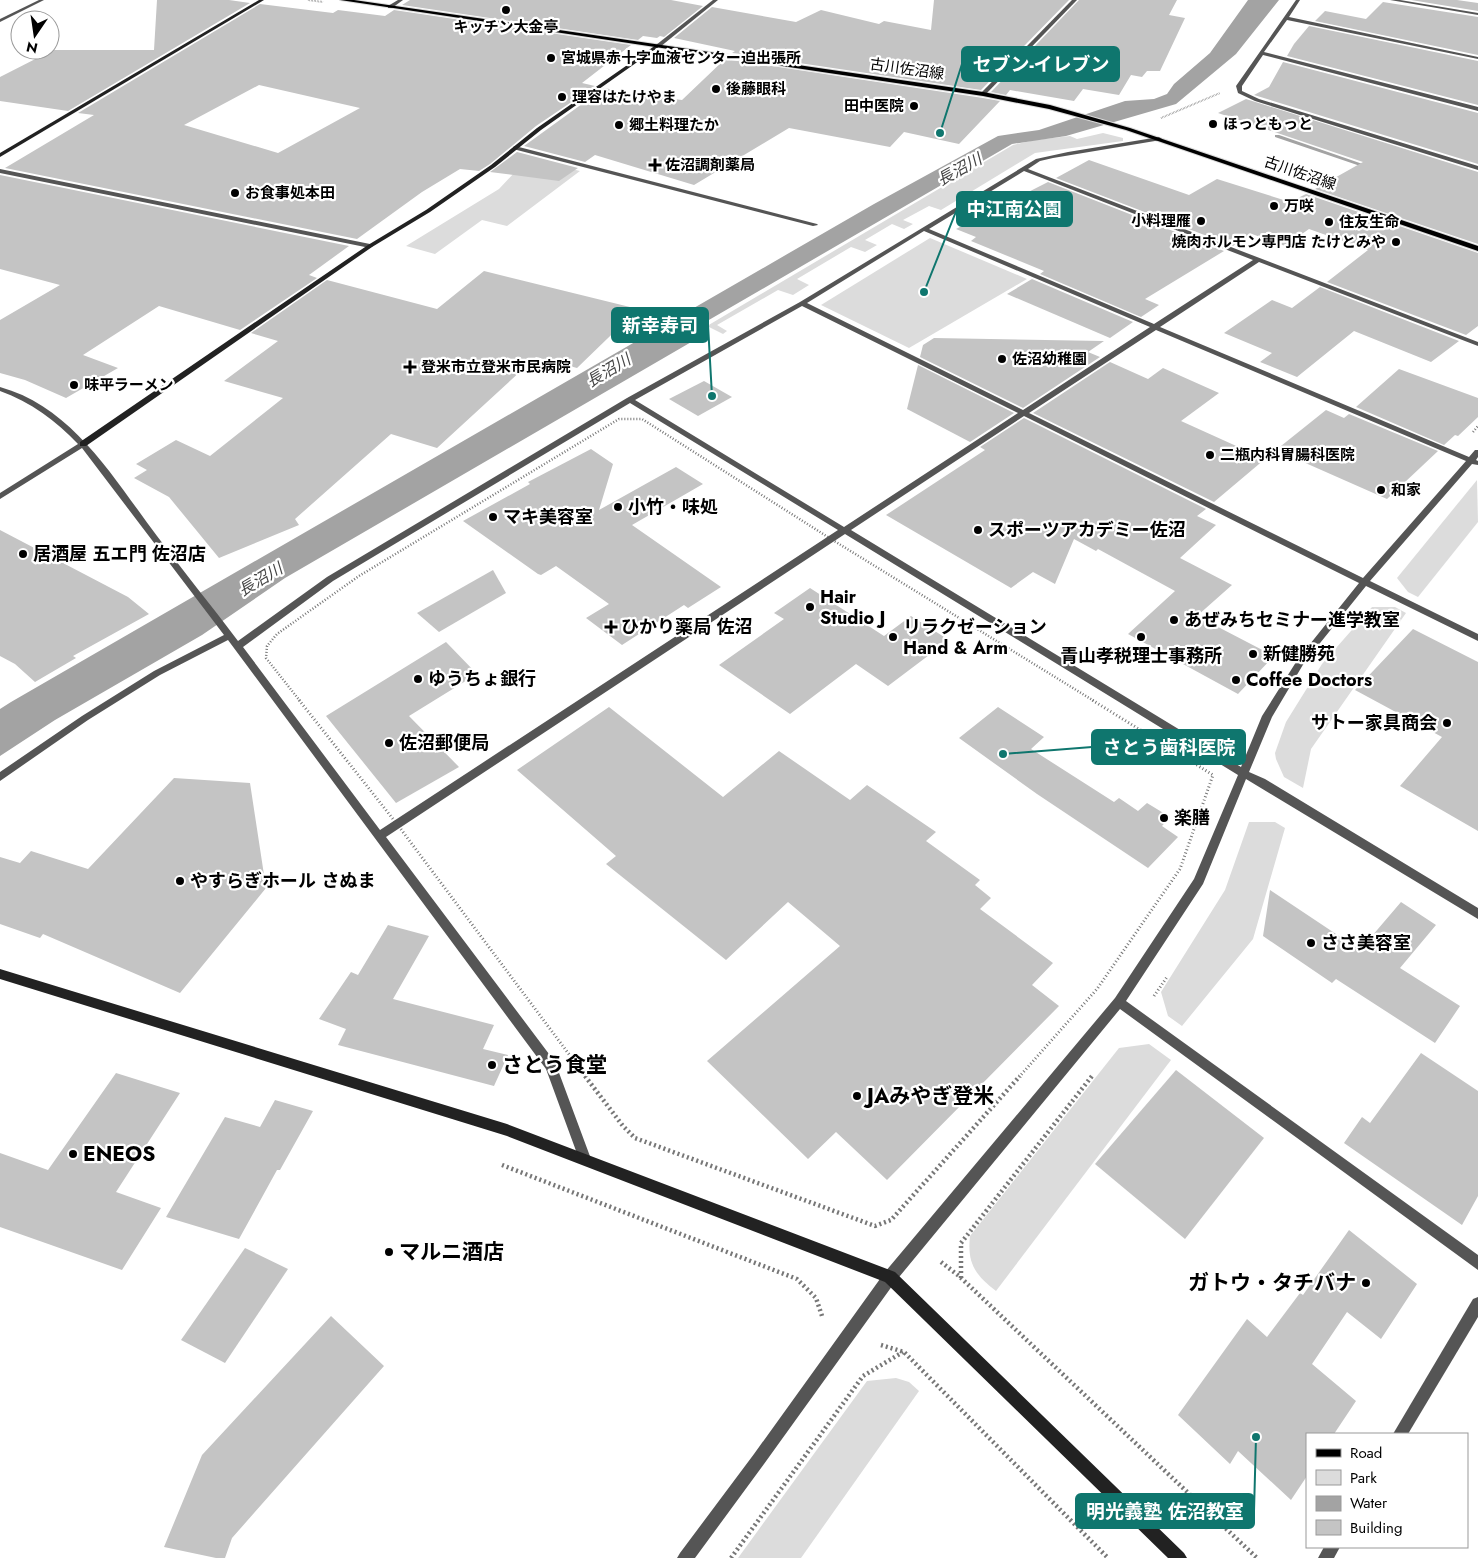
<svg xmlns="http://www.w3.org/2000/svg" width="1478" height="1558" font-family="Jost,'Noto Sans JP',sans-serif">
	<style>
		.green { fill: #dcdcdc }
		.water { fill: #a3a3a3 }
		.lines { fill: none; stroke-linecap: round; stroke-linejoin: round }
		.stream { fill: #a3a3a3; fill-rule: evenodd }
		.building { fill: #c4c4c4; fill-rule: evenodd }
		.primary-casing { stroke: #dbdbdb; stroke-width: 2 }
		.path-far3 { stroke: #777; stroke-width: 2; stroke-dasharray: 0.5 1; stroke-linecap: butt }
		.path-far2 { stroke: #777; stroke-width: 2.5; stroke-dasharray: 1 2; stroke-linecap: butt }
		.path-far1 { stroke: #777; stroke-width: 3; stroke-dasharray: 1 2.5; stroke-linecap: butt }
		.path { stroke: #777; stroke-width: 4.5; stroke-dasharray: 2 3; stroke-linecap: butt }
		.street { fill: #555; fill-rule: evenodd }
		.secondary { fill: #222; fill-rule: evenodd }
		.primary { fill: #000; fill-rule: evenodd }
		.poi-dot { fill: #000; stroke: #fff; stroke-width: 2 }
		.labels { text-anchor: middle; stroke-width: 4.5; stroke-linejoin: round; paint-order: stroke }
		.far-poi-label { font-size: 15px; font-weight: bold; fill: #000; stroke: #fff; text-anchor: start }
		.far-street-label { font-size: 15px; fill: #000; stroke: #fff }
		.far-water-label { font-size: 16px; font-style: italic; fill: #444; stroke: #fff }
		.poi-label { font-size: 18px; font-weight: bold; fill: #000; stroke: #fff; text-anchor: start }
		.near-poi-label { font-size: 21px; font-weight: bold; fill: #000; stroke: #fff; text-anchor: start }
		.leader { fill: none; stroke: #0f766e; stroke-width: 2 }
		.callout-dot { fill: #0f766e; stroke: #fff; stroke-width: 2 }
		.callout { fill: #0f766e; stroke: #0f766e; stroke-width: 2 }
		.callout-label { font-size: 19px; text-anchor: middle; font-weight: bold; fill: #fff }
	</style>
	<rect width="100%" height="100%" fill="#fff"/>
	<g class="green">
		<path d="M1103 133 1123 138V141L1035 153 941 210 929 206 903 220 913 224 904 229 892 224 865 240 877 245 865 252 851 247 797 279 809 285 793 295 778 290 717 325 727 331 723 334 707 326 1013 145 1035 140 1070 136 1077 139Z"/>
		<path d="M528 158 580 171 507 226 482 220 435 254 406 246 499 189Z"/>
		<path d="M930 238 1027 279 909 348 821 305Z"/>
		<path d="M1477 480 1478 522 1418 597 1408 592 1397 578Z"/>
		<path d="M1372 607H1395L1406 613 1311 749 1303 788 1284 777 1276 759 1275 753 1286 722 1322 664Z"/>
		<path d="M1249 822H1275L1285 828 1253 939 1182 1026 1168 1016 1161 992 1225 890Z"/>
		<path d="M1149 1044 1171 1060 996 1291C975 1275 967 1263 970 1236L1119 1048Z"/>
		<path d="M896 1378 909 1382 919 1391 801 1558H738L867 1381Z"/>
	</g>
	<path class="water" d="M1248 0H1279L1236 54 1176 104 1066 136 1012 144 683 335 693 341 285 578 202 635 55 720 0 756V709L11 702 874 204 998 136 1039 130 1125 101 1154 99 1167 94 1174 84 1210 53Z"/>
	<g class="lines">
		<path class="stream" d="M1275 135H1279L1377 169 1372 170 1275 137Z"/>
	</g>
	<g class="building">
		<path d="M157 0H229L250 3 68 111 0 101V77L53 50H154Z"/>
		<path d="M410 0H671L703 6 664 37 660 36 657 38 643 36 638 40 402 5Z"/>
		<path d="M934 0H1069L981 90 732 53 735 51 674 38 712 7 796 22 821 10 879 24 884 21 931 30Z"/>
		<path d="M1079 0H1177L1169 15 1185 18 1160 71H1147L1142 77 1131 75 1119 95 1083 89 1074 101 1010 90 1006 95 991 92Z"/>
		<path d="M1411 0H1457L1478 3V11Z"/>
		<path d="M1383 2 1478 17V55L1315 21 1325 11 1366 19Z"/>
		<path d="M260 4 333 13 338 10 385 16 394 10 631 45 582 83 595 86 536 126 490 164 479 171 460 169 422 192 357 239 5 168 94 115 78 113ZM259 85 360 108 278 153 184 125Z"/>
		<path d="M1309 26 1478 61V105L1287 56 1294 44Z"/>
		<path d="M725 59 983 98 1000 101 959 144 904 132 890 147 789 128 694 185 595 155 585 162 524 146 604 88 658 98 660 97 682 100Z"/>
		<path d="M1283 62 1478 113V164L1254 95 1269 87Z"/>
		<path d="M1246 99 1478 172V244L1315 189 1363 162 1218 113Z"/>
		<path d="M517 152 578 168 559 181 490 172Z"/>
		<path d="M1089 160 1189 195 1217 179 1290 202 1306 194 1478 253V326L1466 335 1327 282 1368 250 1309 229 1285 246 1252 234 1233 246 1056 178Z"/>
		<path d="M0 175 349 246 309 275 317 278 240 330 159 306 83 355 118 368 66 398 25 380 0 373V320L60 285 0 269Z"/>
		<path d="M1048 182 1224 251 1145 299 1159 305 1141 317 1040 274 1044 271 971 241 976 237 956 229Z"/>
		<path d="M484 271 638 309 577 368 536 357 437 448 391 434 295 519 299 525 219 558 169 497 134 478 147 470 136 464 176 440 210 456 283 398 224 381 278 341 251 333 327 280 437 309Z"/>
		<path d="M1032 279 1133 322 1110 338 1007 294Z"/>
		<path d="M1320 287 1459 341 1431 362 1354 331 1297 377 1260 362 1272 353 1224 333 1272 300 1292 308Z"/>
		<path d="M934 338 1104 341 1088 352 1100 357 1023 408 920 357 923 345Z"/>
		<path d="M1110 362 1148 379 1163 368 1219 393 1181 421 1265 459 1214 502 1033 413Z"/>
		<path d="M918 365 1014 413 970 442 907 409Z"/>
		<path d="M1399 369 1478 398V417L1458 436 1455 435 1444 445 1356 407Z"/>
		<path d="M704 381 732 397 698 416 669 399Z"/>
		<path d="M1326 410 1344 418 1349 414 1438 451 1387 499 1276 450Z"/>
		<path d="M1024 418 1206 509 1197 516 1216 525 1180 558 1232 585 1197 616 1274 656 1238 694 1128 634 1175 591 1098 549 1096 551 1074 539 1055 584 1033 572 1011 588 886 515 985 450 980 447Z"/>
		<path d="M591 449 613 464 599 510 676 467 703 484 632 525 721 587 688 608 684 605 622 645 586 618 609 604 556 566 541 575 538 574 463 521 530 484 528 482Z"/>
		<path d="M0 530 128 597 149 614 73 656 76 658 35 682 15 664 0 656Z"/>
		<path d="M493 570 506 593 439 632 417 613Z"/>
		<path d="M810 588 884 636 911 616 949 640 888 686 856 664 790 714 719 665 784 619 774 613Z"/>
		<path d="M1413 629 1478 662V831L1400 786 1442 737 1355 690Z"/>
		<path d="M446 642 477 674 409 716 459 767 396 803 326 716Z"/>
		<path d="M609 707 723 797 779 751 850 800 867 785 936 832 926 841 980 880 975 885 991 898 980 909 1053 963 1032 985 1059 1006 887 1180 836 1132 808 1159 707 1061 840 946 788 902 726 960 606 864 616 856 517 770Z"/>
		<path d="M998 707 1044 737 1031 749 1114 802 1119 798 1138 811 1147 803 1170 817 1162 826 1178 837 1148 868 1037 794 959 738Z"/>
		<path d="M174 778 250 783 266 888 180 993 43 934 40 938 0 924V857L20 863 31 851 88 869Z"/>
		<path d="M1270 890 1360 950 1401 902 1436 925 1400 968 1460 1006 1435 1043 1336 979 1332 983 1263 936Z"/>
		<path d="M388 925 429 936 393 999 494 1025 483 1049 508 1055 494 1086 338 1045 346 1029 319 1019 351 972 358 975Z"/>
		<path d="M1421 1053 1478 1091V1196L1462 1225 1344 1143 1362 1117 1370 1123Z"/>
		<path d="M1176 1070 1264 1138 1185 1239 1095 1164Z"/>
		<path d="M116 1073 180 1093 116 1192 161 1208 122 1270 0 1227V1153L48 1170Z"/>
		<path d="M275 1100 313 1111 280 1170H277L239 1239 166 1217 225 1117 260 1127Z"/>
		<path d="M1349 1230 1417 1284 1381 1339 1347 1312 1312 1364 1356 1401 1334 1434H1307V1476L1291 1500 1238 1451 1230 1464 1178 1415 1247 1319 1267 1337 1300 1293 1303 1295Z"/>
		<path d="M245 1248 288 1269 225 1363 181 1340Z"/>
		<path d="M331 1316 384 1366 232 1538 225 1558H216L164 1547 202 1455Z"/>
	</g>
	<g class="lines">
		<defs>
			<path id="primary" d="M340 0H354L983 92 1050 105 1130 128 1478 246V251L1126 130 1049 109 983 96Z"/>
		</defs>
		<use href="#primary" class="primary-casing"/>
		<g class="path-far3">
			<path d="M308 0 323 2"/>
			<path d="M1161 118 1220 93"/>
			<path d="M646 312 675 317 707 332"/>
		</g>
		<g class="path-far2">
			<path d="M1473 432 1478 426"/>
			<path d="M300 701 266 658 267 646 277 634 359 576 619 419H642L831 539 1094 701"/>
		</g>
		<g class="path-far1">
			<path d="M299 700 397 824 586 1077"/>
			<path d="M1154 996 1167 977"/>
			<path d="M1019 1077 1097 989 1180 869 1213 775 1092 700"/>
		</g>
		<g class="path">
			<path d="M585 1076 623 1126 635 1138 875 1226 891 1220 1020 1076"/>
			<path d="M502 1165 797 1279 816 1298 822 1316"/>
			<path d="M941 1262 959 1276 1257 1558"/>
			<path d="M961 1278V1243L1092 1076"/>
			<path d="M881 1345 904 1352 1108 1558"/>
			<path d="M731 1558 863 1376 903 1352"/>
		</g>
		<g class="street">
			<path d="M39 0H44L0 22V19Z"/>
			<path d="M398 0H403L392 8H388V6Z"/>
			<path d="M713 0H718L660 47H656V45Z"/>
			<path d="M1072 0H1077L985 95H981V93Z"/>
			<path d="M1296 0H1300L1289 17 1478 57V59L1287 20 1264 52 1478 107V111L1263 55 1242 86V91L1259 99 1478 166V170L1255 101 1238 93 1236 86Z"/>
			<path d="M1390 0H1400L1478 13V15Z"/>
			<path d="M1159 137 1162 139 1161 140 1053 158 1040 161 1028 169 1478 342V346L1259 262 1160 327 1469 457 1475 450H1478V457L1476 460 1478 461V465L1472 464 1370 581 1478 634V641L1366 586 1304 663 1272 717 1249 772 1265 779 1478 908V919L1246 779 1203 884 1126 1001 1478 1255V1270L1120 1009 895 1282 764 1464 695 1558H677L680 1553 754 1454 885 1272 1115 998 1194 879 1238 775 845 534 386 837 555 1062 591 1159 589 1163 585 1165 581 1163 579 1159 546 1069 228 640 160 675 88 720 0 781V772L82 716 154 671 224 635 82 448 0 499V493L78 444C56 421 31 402 0 391V387C73 407 114 479 157 536 183 571 211 605 238 641L327 577 627 398 800 302 1036 159 1068 152ZM1024 171 1253 260 1154 324 929 229ZM924 231 1150 327 1023 410 807 303ZM802 306 1018 413 844 527 635 400ZM1156 330 1466 461 1363 578 1029 413ZM630 403 838 530 380 830 243 647 333 581ZM1024 416 1359 583 1298 659 1262 716 1241 767 851 530Z"/>
			<path d="M515 146 817 224 818 225 813 226 513 149V147Z"/>
			<path d="M0 169 370 244 373 246 370 248 0 173Z"/>
			<path d="M1478 1297V1317L1408 1434H1393L1473 1299Z"/>
			<path d="M1324 1547H1340L1334 1558H1318Z"/>
		</g>
		<g class="secondary">
			<path d="M259 0H264L0 157V153Z"/>
			<path d="M656 45 660 46 541 130 495 167 430 212 372 247 86 446H80V442L368 245 426 210 491 165 537 128Z"/>
			<path d="M0 969 507 1124 895 1272 1184 1553 1187 1558H1168L885 1282 507 1136 0 979Z"/>
		</g>
		<use href="#primary" class="primary"/>
	</g>
	<g class="poi-dot">
		<circle cx="506" cy="10" r="5"/>
		<circle cx="551" cy="58" r="5"/>
		<circle cx="716" cy="89" r="5"/>
		<circle cx="562" cy="97" r="5"/>
		<circle cx="914" cy="106" r="5"/>
		<circle cx="1213" cy="124" r="5"/>
		<circle cx="619" cy="125" r="5"/>
		<path d="M652.5 157.5h5v5h5v5h-5v5h-5v-5h-5v-5h5z"/>
		<circle cx="235" cy="193" r="5"/>
		<circle cx="1274" cy="206" r="5"/>
		<circle cx="1201" cy="221" r="5"/>
		<circle cx="1329" cy="222" r="5"/>
		<circle cx="1396" cy="242" r="5"/>
		<circle cx="1002" cy="359" r="5"/>
		<path d="M407.5 359.5h5v5h5v5h-5v5h-5v-5h-5v-5h5z"/>
		<circle cx="74" cy="385" r="5"/>
		<circle cx="1210" cy="455" r="5"/>
		<circle cx="1381" cy="490" r="5"/>
		<circle cx="618" cy="507" r="5"/>
		<circle cx="493" cy="517" r="5"/>
		<circle cx="978" cy="530" r="5"/>
		<circle cx="23" cy="554" r="5"/>
		<circle cx="810" cy="607" r="5"/>
		<circle cx="1174" cy="620" r="5"/>
		<path d="M608.5 619.5h5v5h5v5h-5v5h-5v-5h-5v-5h5z"/>
		<circle cx="893" cy="637" r="5"/>
		<circle cx="1141" cy="637" r="5"/>
		<circle cx="1253" cy="654" r="5"/>
		<circle cx="418" cy="679" r="5"/>
		<circle cx="1236" cy="680" r="5"/>
		<circle cx="1447" cy="723" r="5"/>
		<circle cx="389" cy="743" r="5"/>
		<circle cx="1164" cy="818" r="5"/>
		<circle cx="180" cy="881" r="5"/>
		<circle cx="1311" cy="943" r="5"/>
		<circle cx="492" cy="1065" r="5"/>
		<circle cx="857" cy="1096" r="5"/>
		<circle cx="73" cy="1154" r="5"/>
		<circle cx="389" cy="1252" r="5"/>
		<circle cx="1366" cy="1283" r="5"/>
	</g>
	<g class="labels">
		<g class="far-poi-label">
			<text x="506" y="32" text-anchor="middle">キッチン大金亭</text>
			<text x="561" y="63">宮城県赤十字血液センター迫出張所</text>
			<text x="726" y="94">後藤眼科</text>
			<text x="572" y="102">理容はたけやま</text>
			<text x="904" y="111" text-anchor="end">田中医院</text>
			<text x="1223" y="129">ほっともっと</text>
			<text x="629" y="130">郷土料理たか</text>
			<text x="665" y="170">佐沼調剤薬局</text>
			<text x="245" y="198">お食事処本田</text>
			<text x="1284" y="211">万咲</text>
			<text x="1191" y="226" text-anchor="end">小料理雁</text>
			<text x="1339" y="227">住友生命</text>
			<text x="1386" y="247" text-anchor="end">焼肉ホルモン専門店 たけとみや</text>
			<text x="1012" y="364">佐沼幼稚園</text>
			<text x="421" y="372">登米市立登米市民病院</text>
			<text x="84" y="390">味平ラーメン</text>
			<text x="1220" y="460">二瓶内科胃腸科医院</text>
			<text x="1391" y="495">和家</text>
		</g>
		<g class="far-street-label">
			<text transform="translate(907 69) rotate(8)" y="5">古川佐沼線</text>
			<text transform="translate(1300 173) rotate(19)" y="5">古川佐沼線</text>
		</g>
		<g class="far-water-label">
			<text transform="translate(959 169) rotate(-29)" y="6">長沼川</text>
			<text transform="translate(608 370) rotate(-31)" y="6">長沼川</text>
			<text transform="translate(260 579) rotate(-31)" y="6">長沼川</text>
		</g>
		<g class="poi-label">
			<text x="628" y="513">小竹・味処</text>
			<text x="503" y="523">マキ美容室</text>
			<text x="988" y="536">スポーツアカデミー佐沼</text>
			<text x="33" y="560">居酒屋 五エ門 佐沼店</text>
			<text x="820" y="603">Hair<tspan x="820" dy="21">Studio J</tspan></text>
			<text x="1184" y="626">あぜみちセミナー進学教室</text>
			<text x="621" y="633">ひかり薬局 佐沼</text>
			<text x="903" y="633">リラクゼーション<tspan x="903" dy="21">Hand &amp; Arm</tspan></text>
			<text x="1263" y="660">新健勝苑</text>
			<text x="1141" y="662" text-anchor="middle">青山孝税理士事務所</text>
			<text x="428" y="685">ゆうちょ銀行</text>
			<text x="1246" y="686">Coffee Doctors</text>
			<text x="1437" y="729" text-anchor="end">サトー家具商会</text>
			<text x="399" y="749">佐沼郵便局</text>
			<text x="1174" y="824">楽膳</text>
			<text x="190" y="887">やすらぎホール さぬま</text>
			<text x="1321" y="949">ささ美容室</text>
		</g>
		<g class="near-poi-label">
			<text x="502" y="1072">さとう食堂</text>
			<text x="867" y="1103">JAみやぎ登米</text>
			<text x="83" y="1161">ENEOS</text>
			<text x="399" y="1259">マルニ酒店</text>
			<text x="1356" y="1290" text-anchor="end">ガトウ・タチバナ</text>
		</g>
	</g>
	<path class="leader" d="M940 133L962 64M924 292L957 209M712 396L708 325M1003 754L1092 747M1256 1437L1254 1511"/>
	<g class="callout-dot">
		<circle cx="940" cy="133" r="5"/>
		<circle cx="924" cy="292" r="5"/>
		<circle cx="712" cy="396" r="5"/>
		<circle cx="1003" cy="754" r="5"/>
		<circle cx="1256" cy="1437" r="5"/>
	</g>
	<g class="callout">
		<rect x="962" y="47" width="157" height="34" rx="5"/>
		<rect x="957" y="192" width="115" height="34" rx="5"/>
		<rect x="612" y="308" width="96" height="34" rx="5"/>
		<rect x="1092" y="730" width="153" height="34" rx="5"/>
		<rect x="1076" y="1494" width="178" height="34" rx="5"/>
	</g>
	<g class="callout-label">
		<text x="1041" y="71">セブン-イレブン</text>
		<text x="1014" y="216">中江南公園</text>
		<text x="660" y="332">新幸寿司</text>
		<text x="1169" y="754">さとう歯科医院</text>
		<text x="1165" y="1518">明光義塾 佐沼教室</text>
	</g>
	<rect x="1306" y="1433" width="162" height="115" fill="#ffffff" stroke="#999999"/>
	<rect x="1316" y="1449" width="25" height="8" fill="#000000" stroke="#999999"/>
	<text x="1350" y="1458" font-size="15" fill="#000000">Road</text>
	<rect x="1316" y="1470" width="25" height="15" fill="#dcdcdc" stroke="#999999"/>
	<text x="1350" y="1483" font-size="15" fill="#000000">Park</text>
	<rect x="1316" y="1496" width="25" height="15" fill="#a3a3a3" stroke="#999999"/>
	<text x="1350" y="1508" font-size="15" fill="#000000">Water</text>
	<rect x="1316" y="1520" width="25" height="15" fill="#c4c4c4" stroke="#999999"/>
	<text x="1350" y="1533" font-size="15" fill="#000000">Building</text>
	<g transform="translate(35 35) rotate(193)"><circle r="24" fill="#ffffff" stroke="#999999"/>
	<path d="M0-4L9 19L0 12L-9 19Z" fill="#000000"/>
	<text y="-8" font-size="14" font-weight="bold" text-anchor="middle" fill="#000000">N</text>
	</g>
</svg>
